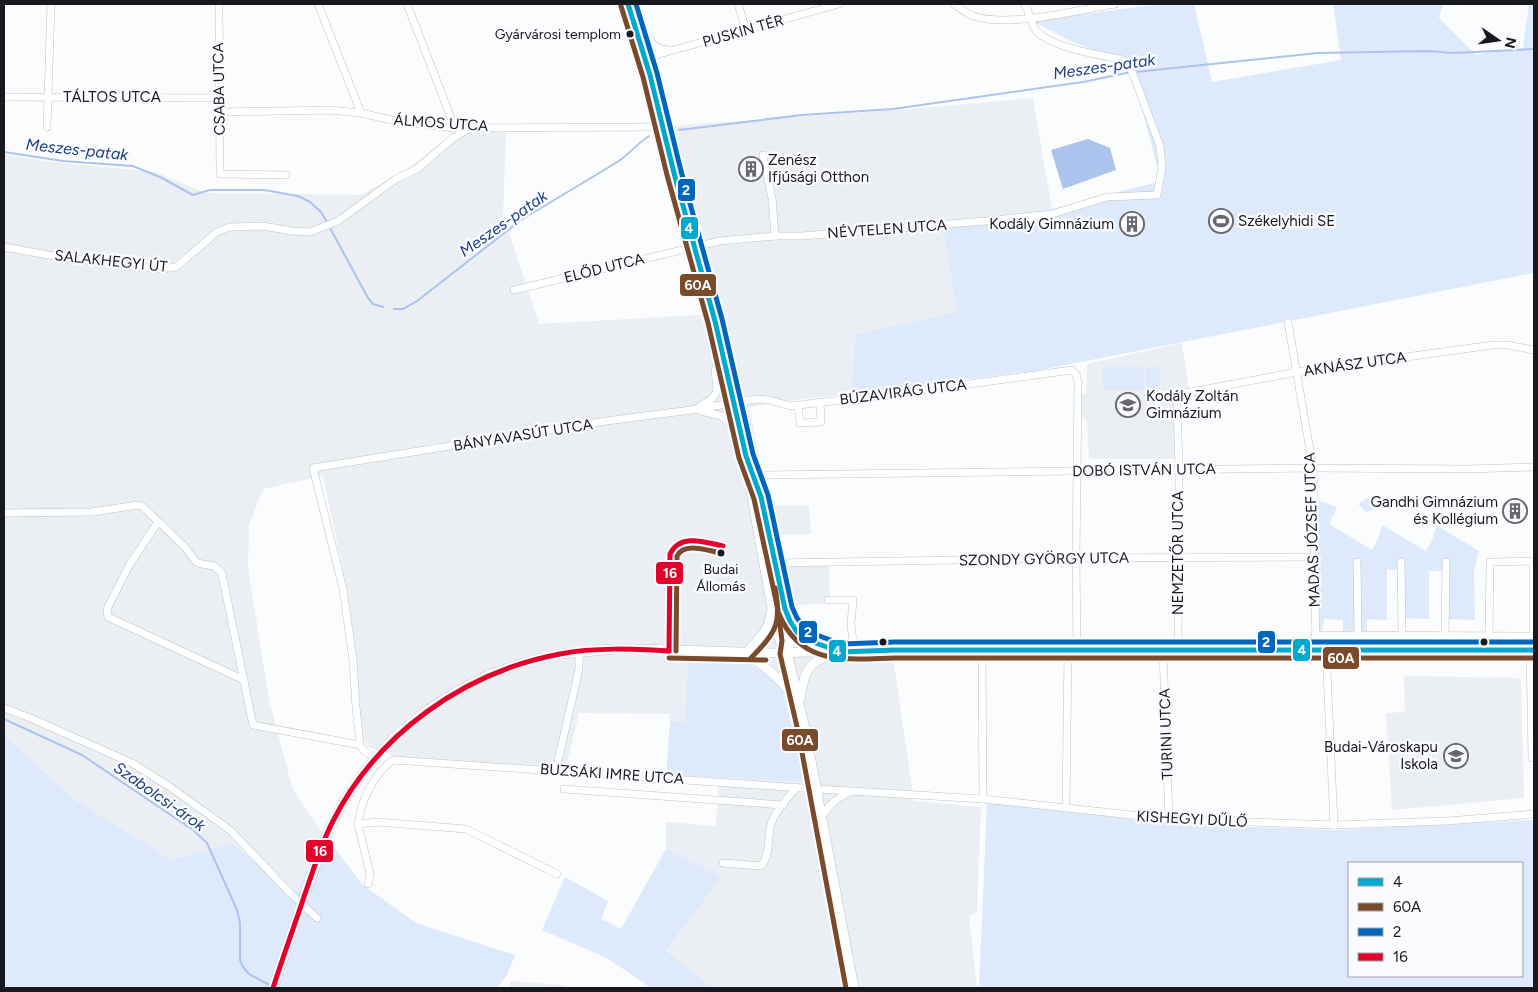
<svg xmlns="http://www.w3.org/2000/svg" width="1538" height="992" font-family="Figtree,sans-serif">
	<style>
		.built { fill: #ebeef3 }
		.green { fill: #dee9fb; fill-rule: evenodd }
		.water { fill: #acc3ee }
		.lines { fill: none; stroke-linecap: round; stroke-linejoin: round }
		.stream { stroke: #acc3ee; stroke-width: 2 }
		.minor-casing { stroke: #c0c2c4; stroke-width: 8 }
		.major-casing { stroke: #c0c2c4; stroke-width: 10 }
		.minor { stroke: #feffff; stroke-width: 7 }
		.major { stroke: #feffff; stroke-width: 9 }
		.major-bridge-casing { stroke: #c0c2c4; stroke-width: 10; stroke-linecap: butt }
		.major-bridge { stroke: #feffff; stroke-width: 9 }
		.bus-1-casing { stroke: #fafbfe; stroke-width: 9 }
		.bus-2-casing { stroke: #fafbfe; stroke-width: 9 }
		.bus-3-casing { stroke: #fafbfe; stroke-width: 9 }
		.bus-4-casing { stroke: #fafbfe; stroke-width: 9 }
		.bus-1 { stroke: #00a9ce; stroke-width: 5 }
		.bus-2 { stroke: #7a4b2a; stroke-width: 5 }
		.bus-3 { stroke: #0065bd; stroke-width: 5 }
		.bus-4 { stroke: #e4002b; stroke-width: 5 }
		.bus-dot { fill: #17191e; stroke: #fafbfe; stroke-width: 2 }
		.labels { text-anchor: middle; stroke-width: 5; stroke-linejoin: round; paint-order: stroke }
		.bus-label { font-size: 14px; fill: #17191e; stroke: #fafbfe; text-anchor: end }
		.street-label { font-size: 15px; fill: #17191e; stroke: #fafbfe }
		.poi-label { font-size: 15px; fill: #17191e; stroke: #fafbfe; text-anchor: start }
		.water-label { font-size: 16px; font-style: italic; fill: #1a3d84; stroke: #fafbfe }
		.line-badge { stroke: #fafbfe; stroke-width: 2 }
		.badge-label { font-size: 14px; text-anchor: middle; font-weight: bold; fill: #fff }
	</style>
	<rect width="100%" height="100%" fill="#fbfcfd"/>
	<g class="built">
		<path d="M1033 98 1052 209 942 222 957 312 856 334 851 394 785 401 749 407 770 505 809 506 811 534H775L780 565H829L830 603 781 606 787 646 839 659 893 657 914 801 981 807 977 912 969 916 977 988H713L666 952 720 877 666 849V822L716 826 719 778 806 782 781 686 748 662 689 646 685 723 670 722V714L579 713 564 776 396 757 368 747 363 739 346 585 323 476 263 489 249 525 248 568 269 699 292 787 301 802 322 832 297 892 233 843 172 860 75 800 4 735V154L42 161 155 172 206 193 361 195 410 167 456 131 491 130 506 133 503 215 539 324 718 314 667 129 681 125 925 108Z"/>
		<path d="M1182 343 1189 389 1176 392 1174 395 1177 459H1089L1087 421 1081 415 1080 394 1086 393 1087 364Z"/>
		<path d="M1404 676 1521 678 1524 798 1392 810 1386 713 1405 712Z"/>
		<path d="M511 981 561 985 571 988H508Z"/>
	</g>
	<g class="green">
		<path d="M1160 4H1194L1212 82 1341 60 1333 4H1443L1439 18 1476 55 1492 51 1523 48 1529 4H1534V273L1040 370 851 394 856 334 957 312 942 222 1052 209 1161 181 1130 64 1071 41 1032 21Z"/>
		<rect x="1103" y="367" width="41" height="23"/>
		<path d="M1146 367H1159L1160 393H1147Z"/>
		<path d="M1313 498 1336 507V510L1329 524 1372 550 1379 537 1382 525 1426 551 1433 538 1436 525 1479 551 1474 571 1475 620 1445 619 1442 611V571H1429V619L1401 618 1399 570H1387V620L1367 619V631L1343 632V620L1324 619 1322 635H1315Z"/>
		<path d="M1368 498 1377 509 1366 512 1358 504Z"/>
		<path d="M689 646 746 649 748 662 781 686 806 782 666 775 670 722H685Z"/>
		<path d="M4 735 75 800 172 860 232 843 297 892 322 832 363 885 416 923 515 955 507 975 497 988H4Z"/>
		<path d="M987 802 1171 824 1335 830 1532 820 1534 828V988H979ZM1349 863H1522V976H1349Z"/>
		<path d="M666 849 721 877 666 951 713 988H651L607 958 542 930 565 877 608 901 601 919 621 929Z"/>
	</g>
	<path class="water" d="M1088 139 1110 148 1116 170 1063 189 1051 150Z"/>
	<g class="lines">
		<g class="stream">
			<path d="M1135 72 1318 53 1428 51 1453 53 1534 49"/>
			<path d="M679 130 802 115 893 109 1083 82 1131 72"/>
			<path d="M4 152 63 161 133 166 162 178 193 195 210 190H264L298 196 310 202 321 212 327 222"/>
			<path d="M329 226 368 298 373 304 383 307"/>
			<path d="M394 309H403L417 301 521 220 619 161C630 153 638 143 649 136"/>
			<path d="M4 719 82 755 193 830 207 843 237 910 240 923V960L243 967 249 974 271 986"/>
		</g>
		<defs>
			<g id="minor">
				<path d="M219 4 220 174 286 175"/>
				<path d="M318 4 361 113"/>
				<path d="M407 4 455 128"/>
				<path d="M738 4 746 30"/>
				<path d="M954 4C960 8 966 13 973 16 1010 28 1077 10 1115 4"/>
				<path d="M637 33 649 38C654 47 660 50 671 50"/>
				<path d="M645 58 839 4"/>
				<path d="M4 97 219 98"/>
				<path d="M220 112 330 110 361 113 400 122 455 128 663 127"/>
				<path d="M47 127 51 4"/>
				<path d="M763 155 772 198 775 236"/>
				<path d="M4 247 65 258 163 269 176 267 217 232 230 227 263 226 292 231 310 232 338 221 396 179 417 169 453 138 472 127"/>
				<path d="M514 290 720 241 775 236H802L985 221 1052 214 1107 197 1157 195 1162 168 1160 146 1133 74C1130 67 1127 62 1120 59 1100 55 1047 47 1035 29 1031 22 1029 13 1026 6L1024 4"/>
				<path d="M1288 322 1313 468 1316 650"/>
				<path d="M798 405 800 423 821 422 820 402"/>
				<path d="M700 406 712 399 716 393 717 388 715 370 722 351"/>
				<path d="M701 411 722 416 740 431"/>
				<path d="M754 475 1313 468 1467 469 1534 467"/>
				<path d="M4 513 92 512 138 505 143 507 184 546 196 562 202 564 214 566 220 571 222 574 253 725 360 745"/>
				<path d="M158 522 130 564 107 609 108 617 244 680"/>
				<path d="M1357 562 1358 636"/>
				<path d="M1401 562 1402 636"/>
				<path d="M775 563 1076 558 1313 557"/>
				<path d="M828 600H853L851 624 854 652"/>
				<path d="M1315 635 1534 636"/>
				<path d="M1445 636 1446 562"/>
				<path d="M1489 636 1490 562 1534 561"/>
				<path d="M1533 636V561"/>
				<path d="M982 650 983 799"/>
				<path d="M1163 650 1169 819"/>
				<path d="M1178 650 1179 470 1177 402V396L1180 394 1297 372 1493 345H1507L1534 350"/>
				<path d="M1326 650 1334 825"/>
				<path d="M1530 650 1532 758H1534"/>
				<path d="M4 708 28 717 132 763 170 787 230 830 290 893 317 918"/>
				<path d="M375 758 364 751 360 745 356 707 353 660 343 589 313 468 606 421 691 410 757 399 769 400 790 406 903 393 1072 370 1076 374 1078 382 1076 558 1077 650"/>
				<path d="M556 770 579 669V652"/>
				<path d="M564 789 783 805"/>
				<path d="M1066 808 1068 650"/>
				<path d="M822 816C830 804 837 798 850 792"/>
				<path d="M358 824 370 874 368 884"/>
				<path d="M723 863 761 866C771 854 767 839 771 824 775 811 788 798 796 788"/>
				<path d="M557 874 466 829 378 822 358 824C361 800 374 774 393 760L817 789 983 799 1169 819 1334 825 1447 821 1534 814"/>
			</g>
			<g id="major">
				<path d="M628 4 650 75 674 173 715 321 746 456 761 497 785 609 790 641 787 652"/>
				<path d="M746 464 772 608 780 641 787 652 805 729 854 988"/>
				<path d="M789 618C799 640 813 643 833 650"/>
				<path d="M746 653C766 667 783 680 796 701"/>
				<path d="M746 653C759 638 769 632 771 612"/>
				<path d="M800 699C803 678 806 662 829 656"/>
				<path d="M329 829 344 801 366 769 393 738 423 713 455 692 488 675 522 663 561 654 615 649H642L770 653 895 650H1534"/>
				<path d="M273 988 301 906"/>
			</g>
		</defs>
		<use href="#minor" class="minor-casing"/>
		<use href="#major" class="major-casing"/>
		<use href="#minor" class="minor"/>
		<use href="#major" class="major"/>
		<defs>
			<path id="major-bridge" d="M301 906 329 829"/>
		</defs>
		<use href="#major-bridge" class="major-bridge-casing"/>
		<use href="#major-bridge" class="major-bridge"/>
		<defs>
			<path id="bus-1" d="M628 4 650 75 674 173 715 321 746 456 761 497 785 609 790 621 797 632 804 639 841 652 895 650H1534"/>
			<g id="bus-2">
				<path d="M621 6 643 77 667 175 708 323 739 458 754 499 778 610 782 641 780 654 798 731 846 988"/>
				<path d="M779 614C801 667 847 659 895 658H1534"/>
				<path d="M676 651 677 556C684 541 709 551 721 553"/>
				<path d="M669 658 766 660"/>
				<path d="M751 658C776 632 782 624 775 588"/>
			</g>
			<path id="bus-3" d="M636 4 657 73 681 171 722 319 753 454 768 495 792 607 797 618 808 632 842 644 895 642H1534"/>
			<g id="bus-4">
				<path d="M669 651 670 554C680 533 705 542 723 546"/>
				<path d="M273 988C284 954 296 921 307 888 315 865 322 842 333 821 377 734 464 672 560 654 595 647 633 649 669 651"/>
			</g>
		</defs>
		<use href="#bus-1" class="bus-1-casing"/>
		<use href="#bus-2" class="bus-2-casing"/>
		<use href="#bus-3" class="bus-3-casing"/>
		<use href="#bus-4" class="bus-4-casing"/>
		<use href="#bus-1" class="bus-1"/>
		<use href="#bus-2" class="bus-2"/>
		<use href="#bus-3" class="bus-3"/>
		<use href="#bus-4" class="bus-4"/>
	</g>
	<defs>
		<symbol id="building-ring" viewBox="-11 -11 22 22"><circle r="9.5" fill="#fafbfe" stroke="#67686c" stroke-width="1.5"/><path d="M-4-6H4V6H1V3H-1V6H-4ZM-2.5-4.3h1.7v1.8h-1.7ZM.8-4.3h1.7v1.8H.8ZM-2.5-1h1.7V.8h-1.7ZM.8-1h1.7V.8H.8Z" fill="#67686c"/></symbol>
		<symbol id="stadium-ring" viewBox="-11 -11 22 22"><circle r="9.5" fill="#fafbfe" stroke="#67686c" stroke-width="1.5"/><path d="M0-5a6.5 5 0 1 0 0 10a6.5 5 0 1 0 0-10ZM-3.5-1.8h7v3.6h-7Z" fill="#67686c"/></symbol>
		<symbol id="school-ring" viewBox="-11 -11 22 22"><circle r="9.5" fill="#fafbfe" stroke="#67686c" stroke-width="1.5"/><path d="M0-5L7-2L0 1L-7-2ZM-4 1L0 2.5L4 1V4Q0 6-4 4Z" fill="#67686c"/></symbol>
	</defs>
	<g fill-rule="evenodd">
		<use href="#building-ring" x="737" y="155" width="28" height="28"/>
		<use href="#stadium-ring" x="1207" y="207" width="28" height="28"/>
		<use href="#building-ring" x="1118" y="210" width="28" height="28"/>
		<use href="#school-ring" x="1114" y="391" width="28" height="28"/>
		<use href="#building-ring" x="1501" y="497" width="28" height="28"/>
		<use href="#school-ring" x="1442" y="742" width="28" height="28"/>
	</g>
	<g class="bus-dot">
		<circle cx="630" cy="34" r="4.5"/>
		<circle cx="721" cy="553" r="4.5"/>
		<circle cx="883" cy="642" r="4.5"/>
		<circle cx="1484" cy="642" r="4.5"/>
	</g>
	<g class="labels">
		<g class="bus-label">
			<text x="621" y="39">Gyárvárosi templom</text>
			<text x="721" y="574" text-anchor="middle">Budai<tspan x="721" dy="17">Állomás</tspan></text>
		</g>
		<g class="street-label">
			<text transform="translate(743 31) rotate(-16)" y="5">PUSKIN TÉR</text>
			<text transform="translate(219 89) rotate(-91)" y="5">CSABA UTCA</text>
			<text x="112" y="102">TÁLTOS UTCA</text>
			<text transform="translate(441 123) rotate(4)" y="5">ÁLMOS UTCA</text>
			<text transform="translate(887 229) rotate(-4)" y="5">NÉVTELEN UTCA</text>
			<text transform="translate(111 261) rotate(6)" y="5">SALAKHEGYI ÚT</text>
			<text transform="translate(604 268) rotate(-14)" y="5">ELŐD UTCA</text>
			<text transform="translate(1355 364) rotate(-8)" y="5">AKNÁSZ UTCA</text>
			<text transform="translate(903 392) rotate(-7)" y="5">BÚZAVIRÁG UTCA</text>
			<text transform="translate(523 435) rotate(-9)" y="5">BÁNYAVASÚT UTCA</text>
			<text transform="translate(1144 470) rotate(-1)" y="5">DOBÓ ISTVÁN UTCA</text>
			<text transform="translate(1312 530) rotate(-92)" y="5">MADAS JÓZSEF UTCA</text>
			<text transform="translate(1178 553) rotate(-90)" y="5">NEMZETŐR UTCA</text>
			<text transform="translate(1044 559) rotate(-1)" y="5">SZONDY GYÖRGY UTCA</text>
			<text transform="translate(1166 734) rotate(-92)" y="5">TURINI UTCA</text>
			<text transform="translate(612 774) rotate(4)" y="5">BUZSÁKI IMRE UTCA</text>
			<text transform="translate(1192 819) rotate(3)" y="5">KISHEGYI DŰLŐ</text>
		</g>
		<g class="poi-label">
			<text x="768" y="165">Zenész<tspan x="768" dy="17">Ifjúsági Otthon</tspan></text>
			<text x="1238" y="226">Székelyhidi SE</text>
			<text x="1114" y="229" text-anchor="end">Kodály Gimnázium</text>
			<text x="1146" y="401">Kodály Zoltán<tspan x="1146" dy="17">Gimnázium</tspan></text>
			<text x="1498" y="507" text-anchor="end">Gandhi Gimnázium<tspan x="1498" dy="17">és Kollégium</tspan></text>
			<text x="1438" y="752" text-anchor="end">Budai-Városkapu<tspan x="1438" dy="17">Iskola</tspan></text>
		</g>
		<g class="water-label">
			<text transform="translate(1104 66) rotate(-8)" y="6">Meszes-patak</text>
			<text transform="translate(77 149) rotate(6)" y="6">Meszes-patak</text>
			<text transform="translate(503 223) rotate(-35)" y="6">Meszes-patak</text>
			<text transform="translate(160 796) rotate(35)" y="6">Szabolcsi-árok</text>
		</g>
	</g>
	<g class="line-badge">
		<rect x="677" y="178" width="19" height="24" rx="5" fill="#0065bd"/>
		<rect x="680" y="216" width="19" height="24" rx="5" fill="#00a9ce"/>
		<rect x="679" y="273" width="38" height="24" rx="5" fill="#7a4b2a"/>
		<rect x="655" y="561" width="29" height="24" rx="5" fill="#e4002b"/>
		<rect x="798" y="620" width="20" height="24" rx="5" fill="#0065bd"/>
		<rect x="1257" y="630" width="19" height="24" rx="5" fill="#0065bd"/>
		<rect x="1292" y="638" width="19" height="24" rx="5" fill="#00a9ce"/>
		<rect x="828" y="639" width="19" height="24" rx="5" fill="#00a9ce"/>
		<rect x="1322" y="646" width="38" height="24" rx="5" fill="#7a4b2a"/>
		<rect x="781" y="728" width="38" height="24" rx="5" fill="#7a4b2a"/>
		<rect x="305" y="839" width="29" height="24" rx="5" fill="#e4002b"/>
	</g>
	<g class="badge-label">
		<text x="686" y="195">2</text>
		<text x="689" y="233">4</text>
		<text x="698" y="290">60A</text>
		<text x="670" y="578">16</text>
		<text x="808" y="637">2</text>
		<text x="1266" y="647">2</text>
		<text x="1302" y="655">4</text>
		<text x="837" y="656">4</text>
		<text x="1341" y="663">60A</text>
		<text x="800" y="745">60A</text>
		<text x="320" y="856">16</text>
	</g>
	<rect width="1538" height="992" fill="none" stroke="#17191e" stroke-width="10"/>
	<rect x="1348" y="862" width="175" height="115" fill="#fafbfe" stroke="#9fa1a4"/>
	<rect x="1358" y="878" width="25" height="8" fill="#00a9ce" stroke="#9fa1a4"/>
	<text x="1393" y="887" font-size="15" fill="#17191e">4</text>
	<rect x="1358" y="903" width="25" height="8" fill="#7a4b2a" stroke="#9fa1a4"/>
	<text x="1393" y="912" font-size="15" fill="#17191e">60A</text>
	<rect x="1358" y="928" width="25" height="8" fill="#0065bd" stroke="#9fa1a4"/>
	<text x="1393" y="937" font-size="15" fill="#17191e">2</text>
	<rect x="1358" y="953" width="25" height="8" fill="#e4002b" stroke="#9fa1a4"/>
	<text x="1393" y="962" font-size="15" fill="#17191e">16</text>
	<g transform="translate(1498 40) rotate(103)" stroke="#fafbfe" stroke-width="4" paint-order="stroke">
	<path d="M0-4L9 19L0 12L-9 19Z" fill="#17191e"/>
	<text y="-8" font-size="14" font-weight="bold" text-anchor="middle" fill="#17191e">N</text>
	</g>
</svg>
